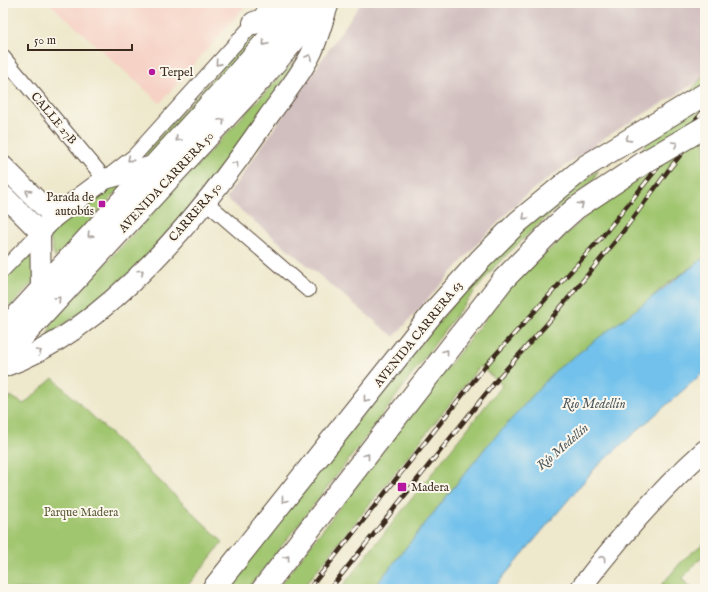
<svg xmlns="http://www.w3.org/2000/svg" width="708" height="592" font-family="'IM FELL English',serif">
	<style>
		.built { fill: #f6d1c5 }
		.industrial { fill: #d1bfbf }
		.green { fill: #a1c670; stroke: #6e7847 }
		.water { fill: #71c1ec; stroke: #567685 }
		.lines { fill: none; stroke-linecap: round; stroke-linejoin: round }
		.street-casing { stroke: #564638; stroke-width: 16 }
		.secondary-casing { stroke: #564638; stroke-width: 22 }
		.primary-casing { stroke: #564638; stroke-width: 24 }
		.highway-casing { stroke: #564638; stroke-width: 24 }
		.street { stroke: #fff; stroke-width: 14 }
		.secondary { stroke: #fff; stroke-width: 20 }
		.primary { stroke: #fff; stroke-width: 22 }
		.highway { stroke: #fff; stroke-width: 22 }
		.rail-casing { stroke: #3b2a1e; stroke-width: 4.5 }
		.rail { stroke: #fbf7ec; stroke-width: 3; stroke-dasharray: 9; stroke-linecap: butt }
		.highway-bridge-casing { stroke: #564638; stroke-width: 24; stroke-linecap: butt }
		.highway-bridge { stroke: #fff; stroke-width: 22 }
		.oneway { stroke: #a79f9a }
		.poi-dot { fill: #b5179e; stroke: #fbf7ec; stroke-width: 1.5 }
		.labels { text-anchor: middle; stroke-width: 4; stroke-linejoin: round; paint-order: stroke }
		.poi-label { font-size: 12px; fill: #3b2a1e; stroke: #fbf7ec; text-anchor: start }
		.street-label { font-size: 12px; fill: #3b2a1e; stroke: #fbf7ec }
		.park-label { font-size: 12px; fill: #5a5937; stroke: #fbf7ec }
		.water-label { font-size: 13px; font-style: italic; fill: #4b575c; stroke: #fbf7ec }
	</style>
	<rect width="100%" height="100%" fill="#fbf7ec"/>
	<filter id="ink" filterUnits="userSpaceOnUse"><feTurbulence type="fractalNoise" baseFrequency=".025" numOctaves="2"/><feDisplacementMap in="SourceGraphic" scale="8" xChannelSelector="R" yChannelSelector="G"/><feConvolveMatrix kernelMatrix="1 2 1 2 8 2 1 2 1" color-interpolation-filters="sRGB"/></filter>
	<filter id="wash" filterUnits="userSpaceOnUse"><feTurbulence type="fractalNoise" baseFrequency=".012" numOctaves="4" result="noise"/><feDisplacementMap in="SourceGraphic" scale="16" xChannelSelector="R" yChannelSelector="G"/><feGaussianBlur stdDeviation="0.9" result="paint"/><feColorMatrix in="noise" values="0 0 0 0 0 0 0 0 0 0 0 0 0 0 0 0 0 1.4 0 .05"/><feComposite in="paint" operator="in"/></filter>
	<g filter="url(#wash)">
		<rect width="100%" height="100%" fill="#eee8cc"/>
		<path class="built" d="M49 3H248L160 103Z"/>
		<path class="industrial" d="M361 3H705V74L699 81 604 138 524 196 479 242 394 337 226 198Z"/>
		<g class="green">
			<path d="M259 27 263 30 146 158 143 155Z"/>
			<path d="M301 54 231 160 137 266 93 304 47 336 53 320Z"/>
			<path d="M705 74V257L663 287 486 447 373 589H340L502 385 480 366 302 589H277L513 283 582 220Z"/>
			<path d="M598 170 594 180 541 222 496 265 462 307 357 449 248 589H224L380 393 504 243Z"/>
			<path d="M127 181 55 258 49 234 106 185Z"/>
			<path d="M33 247 34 281 3 315V277Z"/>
			<path d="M53 378 223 542 185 589H3V408L10 396 24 404Z"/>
			<path d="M705 542V553L682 579 693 589H658L683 560Z"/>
		</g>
		<path class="water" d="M705 257V371L597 466 493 589H373L486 447 555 371Z"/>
	</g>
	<g filter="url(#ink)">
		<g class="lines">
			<defs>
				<g id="street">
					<path d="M3 57 105 179 134 156 272 3"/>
					<path d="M206 202 308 290"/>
					<path d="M3 270 40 232"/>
				</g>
				<g id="secondary">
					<path d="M3 166 54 217"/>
					<path d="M3 195 40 232"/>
					<path d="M41 289 40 232 54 217 105 179 153 166"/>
					<path d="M3 367C108 331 207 207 268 117 283 96 301 75 312 52 319 36 323 19 329 3"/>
					<path d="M580 589C618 539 658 492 705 450"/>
				</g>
				<g id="primary">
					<path d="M254 23 292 10"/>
					<path d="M3 331 224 89 300 3"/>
					<path d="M3 358 262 78 326 3"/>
				</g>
				<g id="highway">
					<path d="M213 589 436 309 480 260 518 222 586 166 705 94"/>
					<path d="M263 589 503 280 557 225 576 208 645 162"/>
				</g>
			</defs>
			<use href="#street" class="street-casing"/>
			<use href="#secondary" class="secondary-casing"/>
			<use href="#primary" class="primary-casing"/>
			<use href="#highway" class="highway-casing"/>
			<use href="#street" class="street"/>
			<use href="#secondary" class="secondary"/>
			<use href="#primary" class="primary"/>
			<use href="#highway" class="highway"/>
			<defs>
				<g id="rail">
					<path d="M309 589 487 364 601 238 705 109"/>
					<path d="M330 589 500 376 546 325 619 237 670 168 705 124"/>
				</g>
			</defs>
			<use href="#rail" class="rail-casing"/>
			<use href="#rail" class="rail"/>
			<defs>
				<path id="highway-bridge" d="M645 162 705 127"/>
			</defs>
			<use href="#highway-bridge" class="highway-bridge-casing"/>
			<use href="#highway-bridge" class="highway-bridge"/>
		</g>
		<defs><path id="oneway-chevron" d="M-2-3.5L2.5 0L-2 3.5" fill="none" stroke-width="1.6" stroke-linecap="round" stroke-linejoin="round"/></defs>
		<g class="oneway">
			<use href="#oneway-chevron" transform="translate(265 43) rotate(131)"/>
			<use href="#oneway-chevron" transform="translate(309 57) rotate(-61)"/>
			<use href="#oneway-chevron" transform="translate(218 63) rotate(132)"/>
			<use href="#oneway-chevron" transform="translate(222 121) rotate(-47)"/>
			<use href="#oneway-chevron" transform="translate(178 139) rotate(133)"/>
			<use href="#oneway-chevron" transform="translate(628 139) rotate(148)"/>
			<use href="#oneway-chevron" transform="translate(675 144) rotate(-30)"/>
			<use href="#oneway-chevron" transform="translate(130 159) rotate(140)"/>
			<use href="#oneway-chevron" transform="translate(236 164) rotate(-51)"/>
			<use href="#oneway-chevron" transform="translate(28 192) rotate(-135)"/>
			<use href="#oneway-chevron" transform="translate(581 205) rotate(-37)"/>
			<use href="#oneway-chevron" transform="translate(525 217) rotate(139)"/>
			<use href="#oneway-chevron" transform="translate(90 235) rotate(132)"/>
			<use href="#oneway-chevron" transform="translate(141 272) rotate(-43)"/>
			<use href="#oneway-chevron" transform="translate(58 299) rotate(-47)"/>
			<use href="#oneway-chevron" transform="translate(39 352) rotate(-31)"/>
			<use href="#oneway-chevron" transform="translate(446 352) rotate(-53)"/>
			<use href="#oneway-chevron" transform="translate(366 399) rotate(129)"/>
			<use href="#oneway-chevron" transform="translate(367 456) rotate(-52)"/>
			<use href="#oneway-chevron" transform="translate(284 500) rotate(129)"/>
			<use href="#oneway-chevron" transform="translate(287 558) rotate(-52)"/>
			<use href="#oneway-chevron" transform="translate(603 558) rotate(-53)"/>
		</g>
	</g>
	<g class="poi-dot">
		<circle cx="152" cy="72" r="4"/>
		<rect x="98" y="200" width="8" height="8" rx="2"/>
		<rect x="397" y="482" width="10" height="10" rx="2"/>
	</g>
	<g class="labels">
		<g class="poi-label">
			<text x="160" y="76">Terpel</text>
			<text x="94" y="201" text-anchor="end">Parada de<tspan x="94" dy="14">autobús</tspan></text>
			<text x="411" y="491">Madera</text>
		</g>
		<g class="street-label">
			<text transform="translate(54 118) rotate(50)" y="4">CALLE 27B</text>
			<text transform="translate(166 182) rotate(-47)" y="4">AVENIDA CARRERA 50</text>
			<text transform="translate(195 212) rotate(-49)" y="4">CARRERA 50</text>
			<text transform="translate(418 334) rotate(-51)" y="4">AVENIDA CARRERA 63</text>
		</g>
		<g class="park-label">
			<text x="81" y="516">Parque Madera</text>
		</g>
		<g class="water-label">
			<text x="594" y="408">Rio Medellin</text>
			<text transform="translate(562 446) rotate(-41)" y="5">Río Medellín</text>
		</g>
	</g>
	<rect width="708" height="592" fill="none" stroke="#fbf7ec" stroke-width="16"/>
	<path d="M28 44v6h104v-6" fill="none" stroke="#3b2a1e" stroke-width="2"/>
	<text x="34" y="44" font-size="12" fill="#3b2a1e" stroke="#fbf7ec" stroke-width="3" paint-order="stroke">50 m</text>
</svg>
